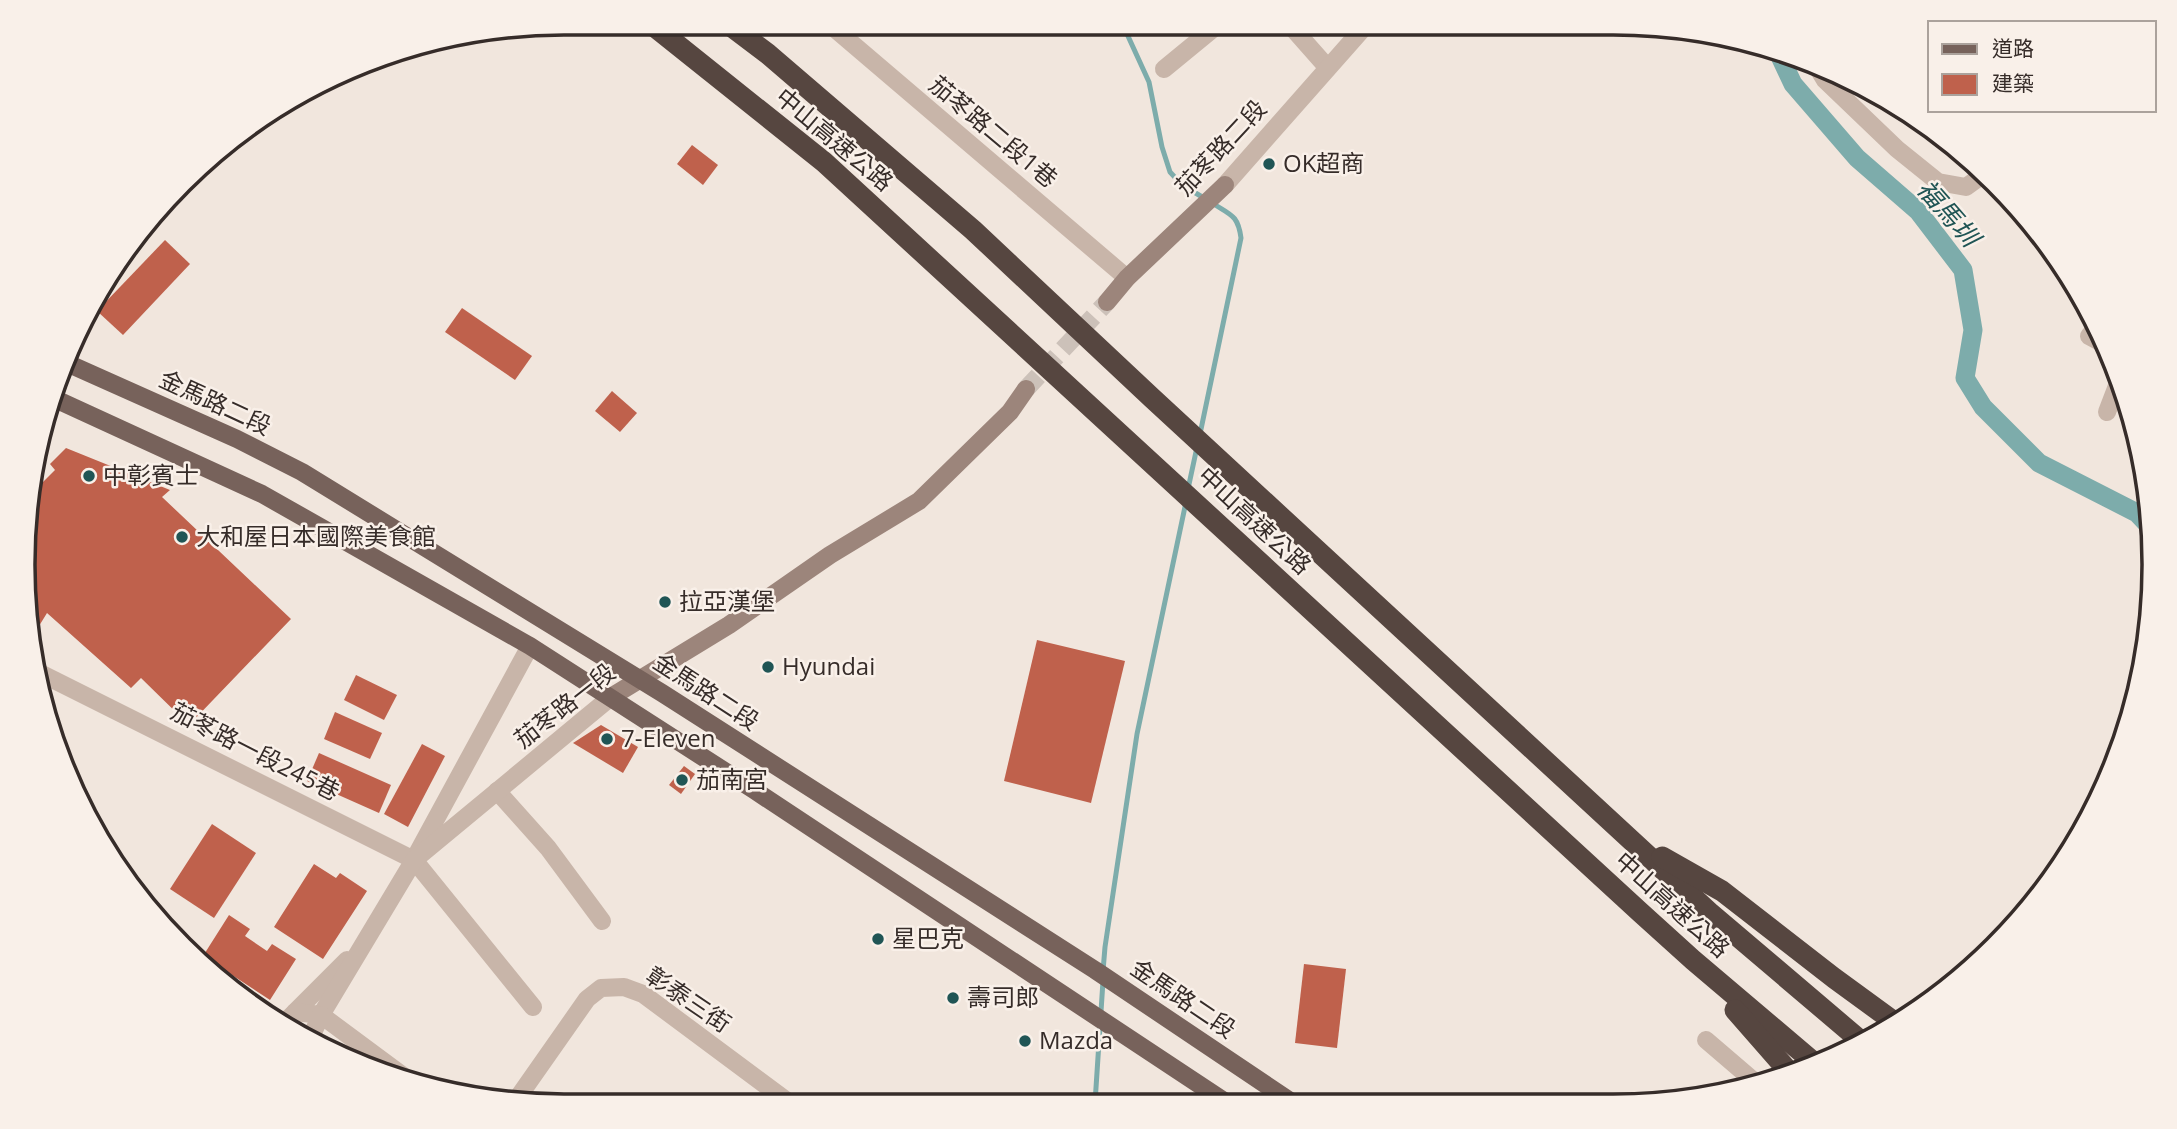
<svg xmlns="http://www.w3.org/2000/svg" width="2177" height="1129" font-family="'Open Sans','Noto Sans TC',sans-serif">
	<style>
		.lines { fill: none; stroke-linecap: round; stroke-linejoin: round }
		.stream { stroke: #7dacab; stroke-width: 5 }
		.canal { stroke: #7dacab; stroke-width: 19 }
		.building { fill: #bf614c }
		.secondary-tunnel { stroke: #ccc1b9; stroke-width: 18; stroke-dasharray: 18 9; stroke-linecap: butt }
		.street { stroke: #c8b5a9; stroke-width: 18 }
		.secondary { stroke: #9c857b; stroke-width: 18 }
		.primary { stroke: #77625b; stroke-width: 18 }
		.highway { stroke: #564640; stroke-width: 21 }
		.poi-dot { fill: #205555; stroke: #f9f0e9; stroke-width: 2.5 }
		.labels { text-anchor: middle; stroke-width: 5; stroke-linejoin: round; paint-order: stroke }
		.street-label { font-size: 24px; fill: #362c29; stroke: #f9f0e9 }
		.poi-label { font-size: 24px; fill: #362c29; stroke: #f9f0e9; text-anchor: start }
		.water-label { font-size: 26px; font-style: italic; fill: #205555; stroke: #f9f0e9 }
		.rim { fill: none; stroke: #362c29; stroke-width: 3.5 }
	</style>
	<rect width="100%" height="100%" fill="#f1e6dd"/>
	<g class="lines">
		<g class="stream">
			<path d="M1122 23 1149 82 1162 147 1170 172 1182 185 1204 198"/>
			<path d="M1200 434 1241 238C1238 215 1231 215 1212 203"/>
			<path d="M1188 489 1197 447"/>
			<path d="M1103 971 1105 947 1137 734 1186 502"/>
			<path d="M1095 1103 1103 981"/>
		</g>
		<path class="canal" d="M1777 50 1793 84 1857 158 1918 211 1963 270 1973 330 1965 378 1983 407 2039 463 2137 513 2151 528"/>
	</g>
	<g class="building">
		<path d="M692 145 718 165 703 185 677 164Z"/>
		<path d="M165 240 190 264 123 335 97 311Z"/>
		<path d="M462 308 532 356 515 380 445 332Z"/>
		<path d="M612 391 637 413 620 432 595 411Z"/>
		<path d="M66 448 170 490 162 497 291 619 189 725 141 678 131 688 47 613 39 626 28 622 24 600 35 490 55 470 50 464Z"/>
		<path d="M1037 640 1125 661 1091 803 1004 781Z"/>
		<path d="M356 675 397 695 384 720 344 700Z"/>
		<path d="M335 712 382 733 370 759 324 739Z"/>
		<path d="M601 725 638 747 623 773 573 743Z"/>
		<path d="M422 744 445 756 408 827 384 814Z"/>
		<path d="M319 753 391 785 379 813 307 781Z"/>
		<path d="M684 766 695 774 681 794 669 785Z"/>
		<path d="M212 824 256 853 214 918 170 889Z"/>
		<path d="M314 864 336 878 340 873 367 891 323 959 274 927Z"/>
		<path d="M229 915 250 929 245 936 267 951 272 944 296 959 270 1000 203 956Z"/>
		<path d="M1304 964 1346 969 1337 1048 1295 1043Z"/>
	</g>
	<g class="lines">
		<path class="secondary-tunnel" d="M1026 389 1107 302"/>
		<g class="street">
			<path d="M828 23 1127 278"/>
			<path d="M1289 24 1327 67"/>
			<path d="M1816 65 1825 80 1897 149 1938 182 1966 187 1984 174"/>
			<path d="M1164 69 1220 23"/>
			<path d="M1225 185 1367 24"/>
			<path d="M2097 327 2089 336 2104 344"/>
			<path d="M2107 412 2120 378"/>
			<path d="M36 671 414 860 533 1007"/>
			<path d="M497 791 548 848 602 921"/>
			<path d="M418 852 530 646"/>
			<path d="M295 1012 347 960"/>
			<path d="M285 1022 295 1012 321 1015 414 860 611 697"/>
			<path d="M310 1039 321 1015 414 1084"/>
			<path d="M1706 1040 1755 1082"/>
			<path d="M514 1103 587 999 601 988 624 987 643 994 791 1104"/>
		</g>
		<g class="secondary">
			<path d="M1107 302 1127 278 1225 185"/>
			<path d="M611 697 729 625 830 555 919 501 1010 412 1026 389"/>
		</g>
		<g class="primary">
			<path d="M69 364 237 439 302 472 662 693 1095 970 1293 1103"/>
			<path d="M53 398 262 494 530 646 754 790 1227 1103"/>
		</g>
		<g class="highway">
			<path d="M650 23 824 162 1641 913 1693 960 1818 1066"/>
			<path d="M727 23 768 54 973 230 1152 398 1709 912 1862 1042"/>
			<path d="M1662 857 1722 891 1834 978 1897 1024"/>
			<path d="M1735 1010 1790 1073"/>
		</g>
	</g>
	<g class="poi-dot">
		<circle cx="1269" cy="164" r="7"/>
		<circle cx="89" cy="476" r="7"/>
		<circle cx="182" cy="537" r="7"/>
		<circle cx="665" cy="602" r="7"/>
		<circle cx="768" cy="667" r="7"/>
		<circle cx="607" cy="739" r="7"/>
		<circle cx="682" cy="780" r="7"/>
		<circle cx="878" cy="939" r="7"/>
		<circle cx="953" cy="998" r="7"/>
		<circle cx="1025" cy="1041" r="7"/>
	</g>
	<g class="labels">
		<g class="street-label">
			<text transform="translate(993 132) rotate(40)" y="8">茄苳路二段1巷</text>
			<text transform="translate(834 140) rotate(40)" y="8">中山高速公路</text>
			<text transform="translate(1221 148) rotate(-47)" y="8">茄苳路二段</text>
			<text transform="translate(215 403) rotate(25)" y="8">金馬路二段</text>
			<text transform="translate(1254 521) rotate(43)" y="8">中山高速公路</text>
			<text transform="translate(706 692) rotate(33)" y="8">金馬路二段</text>
			<text transform="translate(565 706) rotate(-38)" y="8">茄苳路一段</text>
			<text transform="translate(255 752) rotate(27)" y="8">茄苳路一段245巷</text>
			<text transform="translate(1672 905) rotate(42)" y="8">中山高速公路</text>
			<text transform="translate(1183 999) rotate(34)" y="8">金馬路二段</text>
			<text transform="translate(688 1000) rotate(34)" y="8">彰泰三街</text>
		</g>
		<g class="poi-label">
			<text x="1283" y="172">OK超商</text>
			<text x="103" y="484">中彰賓士</text>
			<text x="196" y="545">大和屋日本國際美食館</text>
			<text x="679" y="610">拉亞漢堡</text>
			<text x="782" y="675">Hyundai</text>
			<text x="621" y="747">7-Eleven</text>
			<text x="696" y="788">茄南宮</text>
			<text x="892" y="947">星巴克</text>
			<text x="967" y="1006">壽司郎</text>
			<text x="1039" y="1049">Mazda</text>
		</g>
		<g class="water-label">
			<text transform="translate(1948 213) rotate(49)" y="9">福馬圳</text>
		</g>
	</g>
	<path d="M0 0H2177V1129H0ZM564 35H1613A529 529 0 0 1 2142 564V565A529 529 0 0 1 1613 1094H564A529 529 0 0 1 35 565V564A529 529 0 0 1 564 35Z" fill="#f9f0e9" fill-rule="evenodd"/>
	<path class="rim" d="M564 35H1613A529 529 0 0 1 2142 564V565A529 529 0 0 1 1613 1094H564A529 529 0 0 1 35 565V564A529 529 0 0 1 564 35Z"/>
	<rect x="1928" y="21" width="228" height="91" fill="#f9f0e9" stroke="#aba29c" stroke-width="2"/>
	<rect x="1942" y="44" width="35" height="10" fill="#77625b" stroke="#aba29c" stroke-width="2"/>
	<text x="1992" y="56" font-size="21" fill="#362c29">道路</text>
	<rect x="1942" y="74" width="35" height="21" fill="#bf614c" stroke="#aba29c" stroke-width="2"/>
	<text x="1992" y="91" font-size="21" fill="#362c29">建築</text>
</svg>
